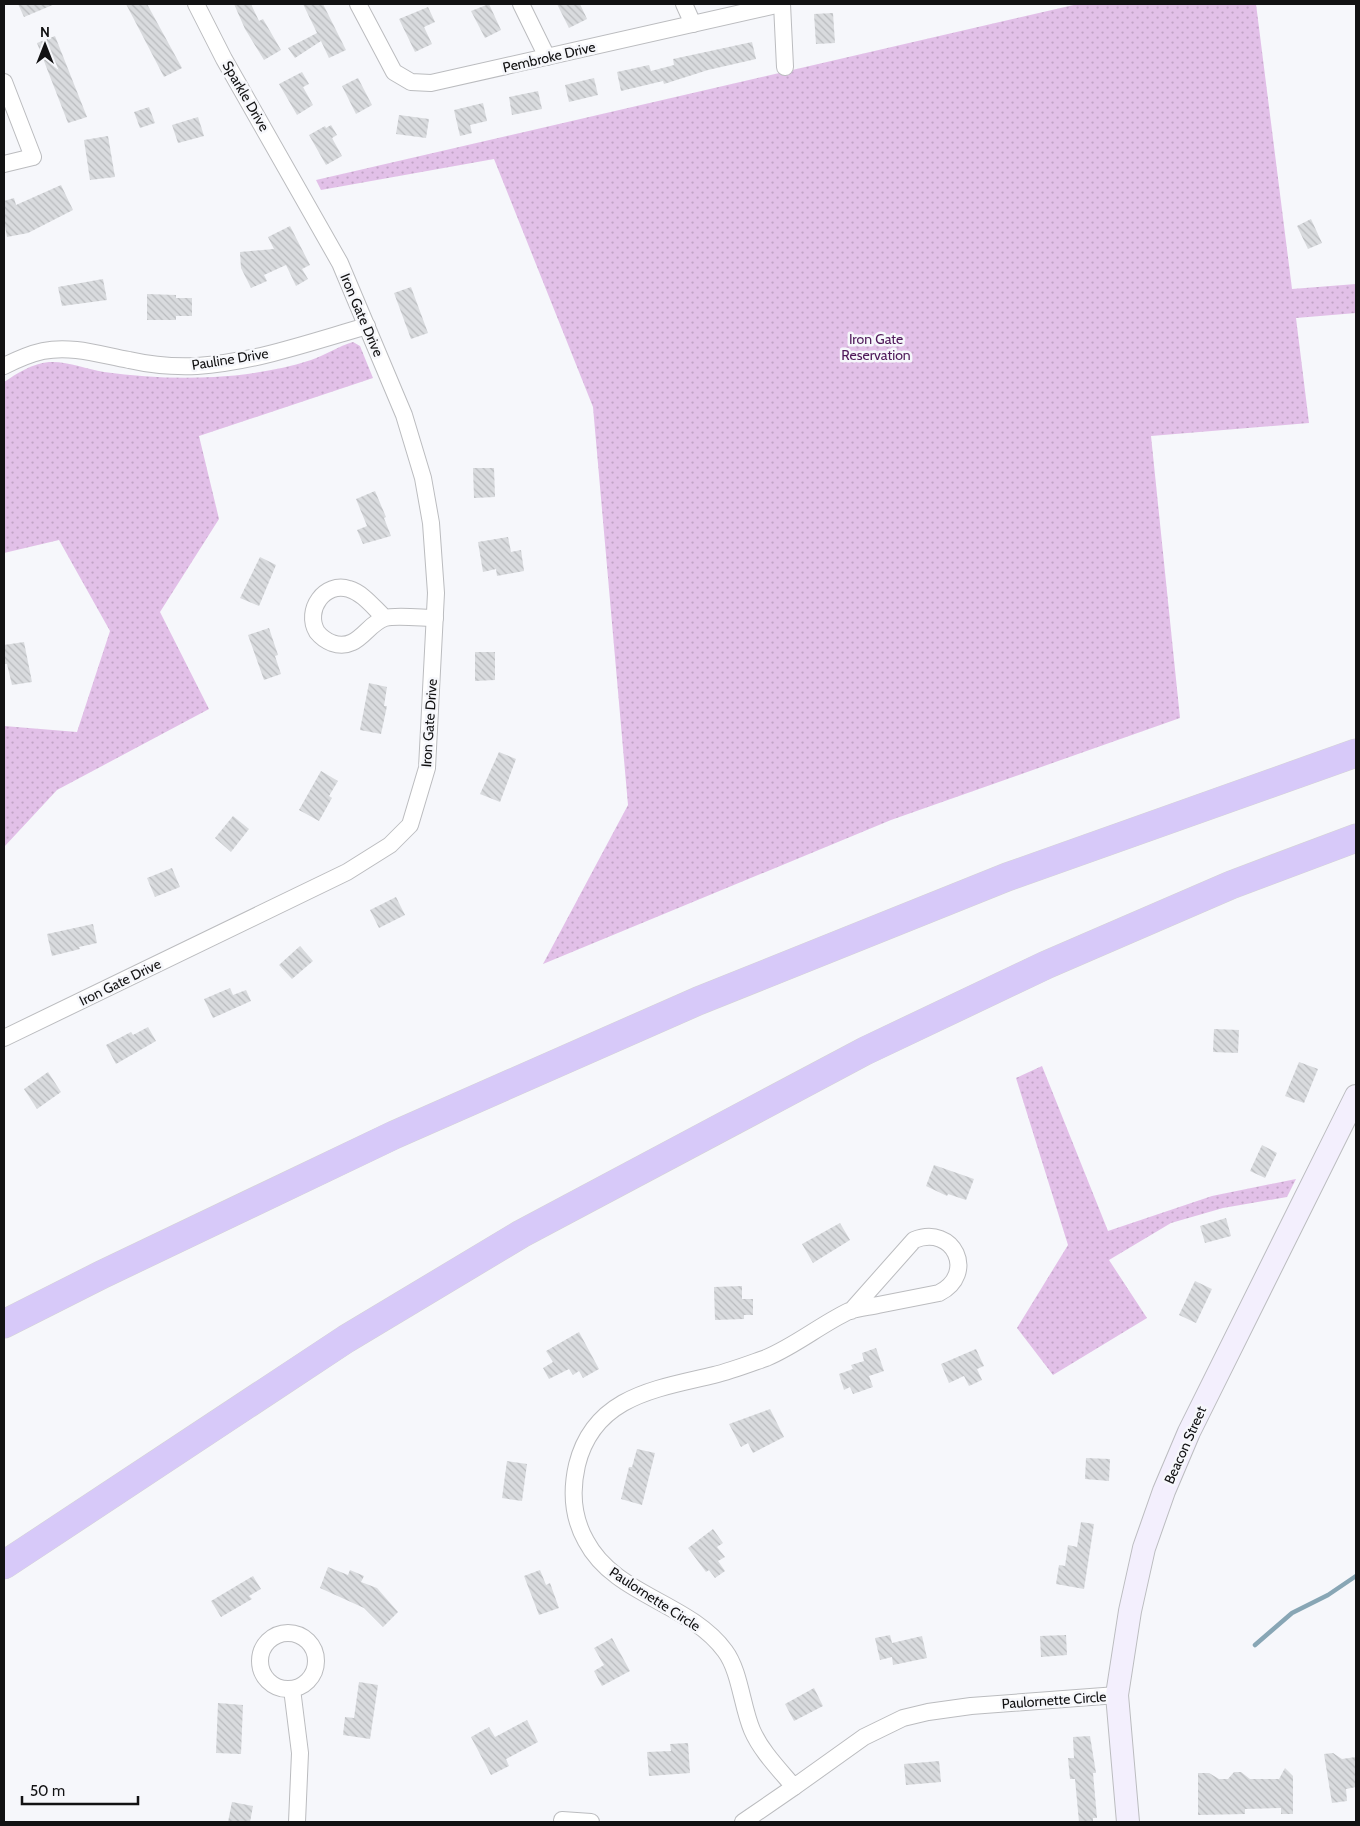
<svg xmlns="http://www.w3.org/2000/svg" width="1360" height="1826" font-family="Cabin,sans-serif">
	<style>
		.park { fill: url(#park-dots) }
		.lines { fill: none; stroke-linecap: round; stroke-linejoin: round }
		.stream { stroke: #88a6b5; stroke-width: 4.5 }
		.building { fill: url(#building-back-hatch) }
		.street-casing { stroke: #bbbcbf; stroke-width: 18 }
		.secondary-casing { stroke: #bbbcbf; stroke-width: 24 }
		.highway-casing { stroke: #d4d4d5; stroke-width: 29 }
		.street { stroke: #fff; stroke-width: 16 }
		.secondary { stroke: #f3effd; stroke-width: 22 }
		.highway { stroke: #d7c9f9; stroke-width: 28 }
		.labels { text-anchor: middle; stroke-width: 5; stroke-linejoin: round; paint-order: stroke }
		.street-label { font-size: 14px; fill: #121213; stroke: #f6f7fb }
		.park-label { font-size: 14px; fill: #4f1959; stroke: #f6f7fb }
	</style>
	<defs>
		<pattern id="park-dots" width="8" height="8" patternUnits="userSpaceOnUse" patternTransform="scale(1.25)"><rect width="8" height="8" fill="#e2c0e8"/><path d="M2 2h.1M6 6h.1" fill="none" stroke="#c1a4c6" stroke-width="1.8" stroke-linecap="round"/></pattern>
		<pattern id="building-back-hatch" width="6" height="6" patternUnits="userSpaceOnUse" patternTransform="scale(1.25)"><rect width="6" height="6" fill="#d9dbde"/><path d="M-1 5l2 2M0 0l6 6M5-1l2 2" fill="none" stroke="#b9bbbe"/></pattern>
	</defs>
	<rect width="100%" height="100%" fill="#f6f7fb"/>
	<g class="park">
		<path d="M1078 4H1256L1292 289 1356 284V313L1296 318 1309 423 1151 436 1180 718 891 820 543 964 628 805 593 407 494 159 321 190 316 180Z"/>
		<path d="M353 342 360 346 373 378 199 436 219 519 160 612 209 709 57 790 4 847V726L77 732 110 631 59 540 4 553V382C18 373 31 364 49 362 68 361 86 369 104 372 141 377 177 379 214 377 247 375 280 370 311 360 325 355 339 346 353 342Z"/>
		<path d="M1042 1066 1108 1231 1212 1196 1296 1179 1287 1197 1223 1208 1171 1223 1109 1260 1147 1318 1053 1375 1017 1328 1068 1245 1016 1078Z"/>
	</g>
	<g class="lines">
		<path class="stream" d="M1255 1645 1292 1613 1328 1595 1356 1576"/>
	</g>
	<g class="building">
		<path d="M18 4H55L24 17Z"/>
		<path d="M126 4H147L182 68 164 77Z"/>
		<path d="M234 4H251L259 21 263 19 281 50 264 60 245 29Z"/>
		<path d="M303 4H323L346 50 329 58 321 41 295 58 288 48 317 33Z"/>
		<path d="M489 4 501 30 485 38 471 11Z"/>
		<path d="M557 4H580L587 19 569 28Z"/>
		<path d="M428 7 435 22 424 27 432 44 415 52 399 19Z"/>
		<path d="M833 13 835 43 816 44 814 14Z"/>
		<path d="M55 36 87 117 68 123 37 43Z"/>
		<path d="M752 42 756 59 708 70 664 84 663 81 621 91 617 72 649 65 651 71 674 65 673 59Z"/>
		<path d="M302 72 309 84 303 87 313 105 297 115 279 84Z"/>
		<path d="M358 78 372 105 356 114 342 86Z"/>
		<path d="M594 78 598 95 569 102 565 85Z"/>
		<path d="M538 91 542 109 512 115 509 97Z"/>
		<path d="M483 103 487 121 470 125 472 133 460 136 454 110Z"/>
		<path d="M149 107 155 123 140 128 134 112Z"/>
		<path d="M399 115 429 119 426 138 396 134Z"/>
		<path d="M198 117 204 136 178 143 172 125Z"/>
		<path d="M331 125 337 135 332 138 342 156 326 165 309 135 325 126 326 128Z"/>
		<path d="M108 136 115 177 90 180 84 140Z"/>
		<path d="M61 185 73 210 28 233 7 237 4 221V201L14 198 16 205Z"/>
		<path d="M1311 219 1322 243 1308 249 1297 226Z"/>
		<path d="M290 226 310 265 302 269 308 279 296 286 286 265 264 275 267 281 251 288 241 268 240 252 274 249 268 237Z"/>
		<path d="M103 279 107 300 62 306 58 287Z"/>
		<path d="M411 287 428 333 411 339 394 293Z"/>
		<path d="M147 294 176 295V298H192V316H176V320H147Z"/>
		<path d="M473 468H494L495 497 474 498Z"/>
		<path d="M375 491 386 517 384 518 391 536 363 544 357 530 367 526 356 499Z"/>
		<path d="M508 537 511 552 521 550 524 571 497 576 496 569 483 572 478 542Z"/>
		<path d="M260 557 276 565 259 606 240 598Z"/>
		<path d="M269 628 278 655 275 656 281 674 264 680 248 635Z"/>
		<path d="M24 642 32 682 12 685 7 664H4V645Z"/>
		<path d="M475 652H495V680L475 681Z"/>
		<path d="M369 683 387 687 384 706H387L381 734 360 730Z"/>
		<path d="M499 752 516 759 500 802 480 794Z"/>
		<path d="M321 771 338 781 329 796 332 798 319 821 299 810Z"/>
		<path d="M233 816 249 829 231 852 215 838Z"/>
		<path d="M172 868 180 887 155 897 147 878Z"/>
		<path d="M396 897 405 915 379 928 370 910Z"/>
		<path d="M93 924 97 943 79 947 80 949 52 956 47 934Z"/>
		<path d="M300 946 313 961 292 979 279 965Z"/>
		<path d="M230 988 233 995 246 990 251 1001 213 1018 204 999Z"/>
		<path d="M148 1027 156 1041 116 1064 106 1045 131 1032 133 1035Z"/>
		<path d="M1214 1029 1239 1030 1238 1053 1213 1052Z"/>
		<path d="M1299 1062 1318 1069 1304 1103 1285 1096Z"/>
		<path d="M48 1072 61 1092 37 1109 24 1089Z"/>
		<path d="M1262 1145 1277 1153 1265 1178 1250 1171Z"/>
		<path d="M934 1165 974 1179 966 1200 948 1194 947 1196 926 1186Z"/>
		<path d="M1226 1218 1231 1236 1205 1243 1200 1226Z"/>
		<path d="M840 1223 850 1240 813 1263 802 1244Z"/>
		<path d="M1195 1281 1212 1289 1196 1323 1179 1315Z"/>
		<path d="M742 1286V1299H753V1315H744V1319L715 1320 714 1287Z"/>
		<path d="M579 1332 599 1369 583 1378 579 1371 573 1375 569 1369 549 1379 543 1368 553 1362 546 1351Z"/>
		<path d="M876 1348 884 1371 869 1376 873 1387 853 1394 850 1387 844 1390 839 1374 853 1369 851 1365 864 1361 862 1353Z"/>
		<path d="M976 1349 984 1366 977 1369 982 1380 969 1386 964 1376 949 1383 941 1364Z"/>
		<path d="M770 1409 784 1437 753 1453 748 1443 741 1447 729 1424Z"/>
		<path d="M637 1449 655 1453 642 1505 621 1499 629 1467H632Z"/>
		<path d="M1086 1458 1110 1459 1109 1481 1085 1479Z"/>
		<path d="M507 1461 527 1464 522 1501 502 1498Z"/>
		<path d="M1081 1522 1094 1524 1084 1589 1056 1584 1059 1565 1065 1566 1068 1545 1077 1547Z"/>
		<path d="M713 1529 723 1543 717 1547 725 1557 718 1561 725 1571 715 1578 709 1570 706 1572 688 1548Z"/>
		<path d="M328 1567 348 1575 350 1570 364 1576 361 1582 377 1588 398 1612 383 1627 364 1608 320 1588Z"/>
		<path d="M540 1570 546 1585 550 1583 559 1608 539 1615 524 1576Z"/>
		<path d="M253 1576 261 1589 249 1596 252 1599 221 1617 211 1601Z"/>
		<path d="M890 1635 892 1643 922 1636 927 1658 893 1665 892 1657 880 1660 875 1638Z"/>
		<path d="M1066 1635 1067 1655 1041 1657 1040 1636Z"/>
		<path d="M612 1638 630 1671 602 1686 594 1671 604 1665 594 1648Z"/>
		<path d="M359 1682 378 1685 370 1739 343 1735 345 1717 354 1718Z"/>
		<path d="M814 1688 823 1706 794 1721 785 1704Z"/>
		<path d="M218 1703 243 1705 241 1754 216 1753Z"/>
		<path d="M527 1720 538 1742 506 1759 509 1766 491 1775 471 1737 489 1727 495 1737Z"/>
		<path d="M1090 1736 1096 1773H1093L1097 1818H1093V1822H1079L1075 1779H1070L1068 1758H1074L1073 1737Z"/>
		<path d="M688 1743 690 1773 649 1776 647 1752 671 1751 670 1744Z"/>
		<path d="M1333 1753 1342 1759 1356 1757V1787L1346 1789 1347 1801 1332 1803 1324 1754Z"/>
		<path d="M939 1761 941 1782 906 1785 904 1764Z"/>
		<path d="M1285 1768 1293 1776V1814H1281V1808L1245 1809V1814L1198 1815V1773H1209L1219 1779H1228L1234 1772H1241L1250 1779H1279Z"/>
		<path d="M232 1802 253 1806 250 1822H228Z"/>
	</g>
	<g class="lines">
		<defs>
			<g id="street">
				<path d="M358 4 394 72 411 82 431 83 781 4"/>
				<path d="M521 4 547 57"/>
				<path d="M684 4 693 24"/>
				<path d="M782 4 785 67"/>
				<path d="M4 82 33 157 4 164"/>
				<path d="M4 366C16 360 29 354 43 351 72 345 101 355 129 360 151 365 174 367 197 366 255 362 311 342 367 326"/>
				<path d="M385 618C374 608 363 593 349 589 325 581 304 610 317 632 321 637 327 641 332 643 358 652 366 624 385 618 394 615 424 618 435 618"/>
				<path d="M4 1038 347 872 390 845 410 825 427 768 436 593 431 523 423 478 404 415 340 263 224 59 196 4"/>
				<path d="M851 1311 914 1240C954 1224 977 1274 939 1293 919 1297 898 1301 878 1305 869 1307 858 1308 849 1311 820 1325 795 1346 766 1358 749 1364 731 1371 714 1375 656 1389 594 1396 577 1465 571 1491 573 1518 586 1541 615 1596 689 1602 725 1651 740 1671 742 1707 752 1730 761 1751 779 1769 794 1787L864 1737 903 1718 928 1712 971 1706 1117 1695"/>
				<circle cx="288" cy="1661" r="28"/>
				<path d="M292 1689 300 1753 297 1822"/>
				<path d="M562 1820 591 1822"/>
				<path d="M743 1822 794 1787"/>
			</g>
			<path id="secondary" d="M1128 1822 1117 1695 1130 1611 1144 1548 1164 1491 1189 1432 1356 1096"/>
			<g id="highway">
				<path d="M4 1324 101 1275 394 1135 698 1001 1007 877 1356 753"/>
				<path d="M4 1565 346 1339 521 1234 865 1051 1046 965 1231 885 1356 838"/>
			</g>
		</defs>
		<use href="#street" class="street-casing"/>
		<use href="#secondary" class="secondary-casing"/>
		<use href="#highway" class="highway-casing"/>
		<use href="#street" class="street"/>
		<use href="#secondary" class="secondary"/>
		<use href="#highway" class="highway"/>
	</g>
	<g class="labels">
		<g class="street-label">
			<text transform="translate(549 57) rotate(-13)" y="5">Pembroke Drive</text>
			<text transform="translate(246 96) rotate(60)" y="5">Sparkle Drive</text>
			<text transform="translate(362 315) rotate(67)" y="5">Iron Gate Drive</text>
			<text transform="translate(230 359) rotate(-9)" y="5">Pauline Drive</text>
			<text transform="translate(429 723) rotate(-86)" y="5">Iron Gate Drive</text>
			<text transform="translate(120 982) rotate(-26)" y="5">Iron Gate Drive</text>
			<text transform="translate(1185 1445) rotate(-66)" y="5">Beacon Street</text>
			<text transform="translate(655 1599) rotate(33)" y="5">Paulornette Circle</text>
			<text transform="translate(1054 1700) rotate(-4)" y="5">Paulornette Circle</text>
		</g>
		<g class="park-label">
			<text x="876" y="344">Iron Gate<tspan x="876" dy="16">Reservation</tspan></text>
		</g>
	</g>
	<rect width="1360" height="1826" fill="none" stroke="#121213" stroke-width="10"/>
	<g transform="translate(45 45)" stroke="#f6f7fb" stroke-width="4" paint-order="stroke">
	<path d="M0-4L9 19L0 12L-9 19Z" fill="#121213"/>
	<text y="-8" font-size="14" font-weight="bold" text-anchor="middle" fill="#121213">N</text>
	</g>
	<path d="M22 1796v8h116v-8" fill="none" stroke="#121213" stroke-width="2.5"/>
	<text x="30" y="1796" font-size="15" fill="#121213" stroke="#f6f7fb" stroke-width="4" paint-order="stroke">50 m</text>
</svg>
